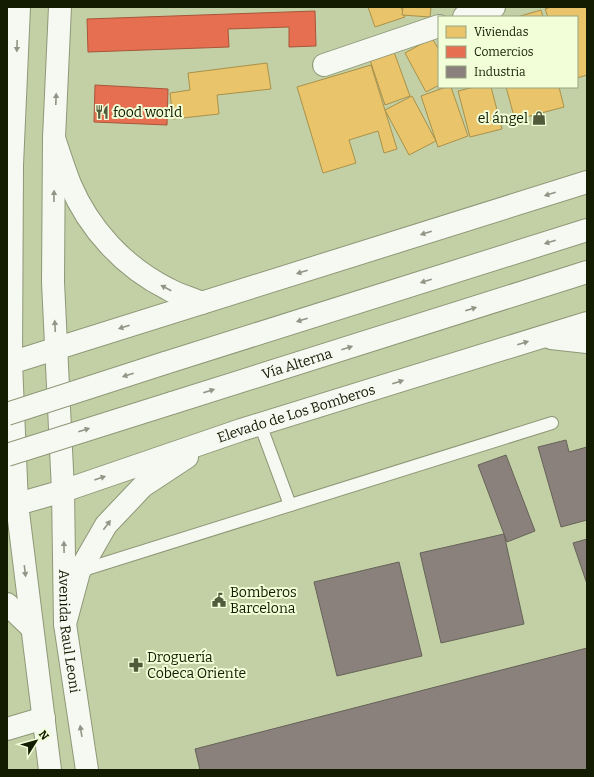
<svg xmlns="http://www.w3.org/2000/svg" width="594" height="777" font-family="Bitter,serif">
	<style>
		.homes { fill: #e9c46a; stroke: #a9914a }
		.shops { fill: #e76f51; stroke: #a75639 }
		.industry { fill: #8a817c; stroke: #666257 }
		.lines { fill: none; stroke-linecap: round; stroke-linejoin: round }
		.service-casing { stroke: #8e9877; stroke-width: 14 }
		.minor-casing { stroke: #8e9877; stroke-width: 24 }
		.secondary-casing { stroke: #8e9877; stroke-width: 24 }
		.trunk-casing { stroke: #8e9877; stroke-width: 24 }
		.service { stroke: #f6f8f2; stroke-width: 12 }
		.minor { stroke: #f6f8f2; stroke-width: 22 }
		.secondary { stroke: #f6f8f2; stroke-width: 22 }
		.trunk { stroke: #f6f8f2; stroke-width: 22 }
		.trunk-bridge-casing { stroke: #8e9877; stroke-width: 24; stroke-linecap: butt }
		.trunk-bridge { stroke: #f6f8f2; stroke-width: 22 }
		.oneway { fill: #909585 }
		.labels { text-anchor: middle; stroke-width: 4; stroke-linejoin: round; paint-order: stroke }
		.poi-label { font-size: 14px; fill: #131b00; stroke: #f1fed7; text-anchor: start }
		.street-label { font-size: 14px; fill: #131b00; stroke: #f1fed7 }
	</style>
	<rect width="100%" height="100%" fill="#c3d0a6"/>
	<g class="homes">
		<path d="M368 7H401L405 17 375 27Z"/>
		<path d="M403 7H431L430 17 402 15Z"/>
		<path d="M551 7H587V75L577 78V17H548L545 9Z"/>
		<path d="M541 10 543 17H517Z"/>
		<path d="M432 38 439 50V85L426 92 405 53Z"/>
		<path d="M394 52 410 96 385 105 370 60Z"/>
		<path d="M267 63 271 89 217 95 219 114 173 119 170 93 190 90 188 73Z"/>
		<path d="M371 65 397 149 384 153 378 131 349 140 356 163 323 173 297 87Z"/>
		<path d="M446 87H451L468 136 438 147 421 96Z"/>
		<path d="M474 87H491L502 129 470 137 458 91Z"/>
		<path d="M506 87H559L564 107 515 120Z"/>
		<path d="M412 96 436 141 409 155 385 110Z"/>
	</g>
	<g class="shops">
		<path d="M315 11 316 46 289 47V27L228 29 229 47 88 52 87 19Z"/>
		<path d="M95 85 168 89 167 125 94 122Z"/>
	</g>
	<g class="industry">
		<path d="M566 440 569 452 587 447V520L561 527 538 447Z"/>
		<path d="M506 455 535 531 507 542 478 465Z"/>
		<path d="M504 534 524 624 441 643 420 553Z"/>
		<path d="M587 539V584L573 543Z"/>
		<path d="M399 562 422 656 337 676 314 582Z"/>
		<path d="M587 648V770H200L195 749Z"/>
	</g>
	<g class="lines">
		<defs>
			<g id="service">
				<path d="M260 424 290 505"/>
				<path d="M80 571 552 423"/>
			</g>
			<g id="minor">
				<path d="M464 17 494 7"/>
				<path d="M324 65 439 26"/>
				<path d="M7 729 44 718"/>
			</g>
			<g id="secondary">
				<path d="M19 7 12 165 11 363 17 504 50 770"/>
				<path id="s1" d="M60 7 54 138 53 282 63 491 65 624 87 770"/>
			</g>
			<g id="trunk">
				<path d="M54 138C59 153 64 169 70 184 89 229 124 267 168 289 178 295 191 298 202 303"/>
				<path d="M7 179 12 165"/>
				<path d="M551 338 587 342"/>
				<path d="M165 363 587 230"/>
				<path d="M7 364 587 182"/>
				<path id="s2" d="M172 403 587 272"/>
				<path id="s3" d="M7 507 63 491 241 430 587 323"/>
				<path d="M7 604 32 628"/>
				<path d="M65 624 79 572 106 525 143 486 187 457"/>
			</g>
		</defs>
		<use href="#service" class="service-casing"/>
		<use href="#minor" class="minor-casing"/>
		<use href="#secondary" class="secondary-casing"/>
		<use href="#trunk" class="trunk-casing"/>
		<use href="#service" class="service"/>
		<use href="#minor" class="minor"/>
		<use href="#secondary" class="secondary"/>
		<use href="#trunk" class="trunk"/>
		<defs>
			<g id="trunk-bridge">
				<path d="M7 414 165 363"/>
				<path d="M7 455 172 403"/>
			</g>
		</defs>
		<use href="#trunk-bridge" class="trunk-bridge-casing"/>
		<use href="#trunk-bridge" class="trunk-bridge"/>
	</g>
	<defs><path id="oneway-solid" d="M-6-.8H1V-3.2L6.5 0L1 3.2V.8H-6Z"/></defs>
	<g class="oneway">
		<use href="#oneway-solid" transform="translate(17 46) rotate(92)"/>
		<use href="#oneway-solid" transform="translate(56 99) rotate(-88)"/>
		<use href="#oneway-solid" transform="translate(550 194) rotate(163)"/>
		<use href="#oneway-solid" transform="translate(54 196) rotate(-89)"/>
		<use href="#oneway-solid" transform="translate(426 233) rotate(163)"/>
		<use href="#oneway-solid" transform="translate(550 242) rotate(163)"/>
		<use href="#oneway-solid" transform="translate(302 272) rotate(163)"/>
		<use href="#oneway-solid" transform="translate(426 281) rotate(163)"/>
		<use href="#oneway-solid" transform="translate(166 288) rotate(-152)"/>
		<use href="#oneway-solid" transform="translate(471 309) rotate(-17)"/>
		<use href="#oneway-solid" transform="translate(302 320) rotate(163)"/>
		<use href="#oneway-solid" transform="translate(55 326) rotate(-93)"/>
		<use href="#oneway-solid" transform="translate(124 327) rotate(162)"/>
		<use href="#oneway-solid" transform="translate(523 343) rotate(-17)"/>
		<use href="#oneway-solid" transform="translate(347 348) rotate(-17)"/>
		<use href="#oneway-solid" transform="translate(128 375) rotate(162)"/>
		<use href="#oneway-solid" transform="translate(398 382) rotate(-17)"/>
		<use href="#oneway-solid" transform="translate(209 391) rotate(-17)"/>
		<use href="#oneway-solid" transform="translate(84 430) rotate(-18)"/>
		<use href="#oneway-solid" transform="translate(100 478) rotate(-19)"/>
		<use href="#oneway-solid" transform="translate(107 525) rotate(-53)"/>
		<use href="#oneway-solid" transform="translate(64 547) rotate(-91)"/>
		<use href="#oneway-solid" transform="translate(25 571) rotate(83)"/>
		<use href="#oneway-solid" transform="translate(81 731) rotate(-99)"/>
	</g>
	<defs>
		<symbol id="restaurant-bare" viewBox="-9 -9 18 18"><path d="M-5-6h1v4h1v-4h1v4h1v-4h1v5L-1.5 .5V6h-2V.5L-5-1ZM5-6V6H3V1.5H1.5Q1.5-4 5-6Z" fill="#515a3a" stroke="#f1fed7" stroke-width="2.5" paint-order="stroke"/></symbol>
		<symbol id="shop-bare" viewBox="-9 -9 18 18"><path d="M-5-2.5h2.3a2.7 3.5 0 0 1 5.4 0H5L5.5 6h-11ZM-1.5-2.5h3a1.5 2.3 0 0 0-3 0Z" fill="#515a3a" stroke="#f1fed7" stroke-width="2.5" paint-order="stroke"/></symbol>
		<symbol id="civic-bare" viewBox="-9 -9 18 18"><path d="M-.6-6.5H3V-4.5H.6V-3L4-1V1h2V6H-6V1h2V-1L-.6-3ZM-1.2 2.5V6h2.4V2.5Z" fill="#515a3a" stroke="#f1fed7" stroke-width="2.5" paint-order="stroke"/></symbol>
		<symbol id="pharmacy-bare" viewBox="-9 -9 18 18"><path d="M-2-6h4v4h4v4h-4v4h-4v-4h-4v-4h4Z" fill="#515a3a" stroke="#f1fed7" stroke-width="2.5" paint-order="stroke"/></symbol>
	</defs>
	<g fill-rule="evenodd">
		<use href="#restaurant-bare" x="92" y="102" width="20" height="20"/>
		<use href="#shop-bare" x="529" y="108" width="20" height="20"/>
		<use href="#civic-bare" x="209" y="590" width="20" height="20"/>
		<use href="#pharmacy-bare" x="126" y="655" width="20" height="20"/>
	</g>
	<g class="labels">
		<g class="poi-label">
			<text x="113" y="117">food world</text>
			<text x="528" y="123" text-anchor="end">el ángel</text>
			<text x="230" y="597">Bomberos<tspan x="230" dy="16">Barcelona</tspan></text>
			<text x="147" y="662">Droguería<tspan x="147" dy="16">Cobeca Oriente</tspan></text>
		</g>
		<g class="street-label">
			<text dy="5" stroke="none"><textPath href="#s2" startOffset="131">Vía Alterna</textPath></text>
			<text dy="5" stroke="none"><textPath href="#s3" startOffset="304">Elevado de Los Bomberos</textPath></text>
			<text dy="5" stroke="none"><textPath href="#s1" startOffset="625">Avenida Raul Leoni</textPath></text>
		</g>
	</g>
	<rect width="594" height="777" fill="none" stroke="#131b00" stroke-width="16"/>
	<rect x="438" y="16" width="140" height="72" fill="#f1fed7" stroke="#98a381"/>
	<rect x="446" y="26" width="20" height="12" fill="#e9c46a" stroke="#98a381"/>
	<text x="474" y="36" font-size="12" fill="#131b00">Viviendas</text>
	<rect x="446" y="46" width="20" height="12" fill="#e76f51" stroke="#98a381"/>
	<text x="474" y="56" font-size="12" fill="#131b00">Comercios</text>
	<rect x="446" y="66" width="20" height="12" fill="#8a817c" stroke="#98a381"/>
	<text x="474" y="76" font-size="12" fill="#131b00">Industria</text>
	<g transform="translate(36 741) rotate(53)" stroke="#f1fed7" stroke-width="3" paint-order="stroke">
	<path d="M0-3L7 15L0 10L-7 15Z" fill="#131b00"/>
	<text y="-6" font-size="11" font-weight="bold" text-anchor="middle" fill="#131b00">N</text>
	</g>
</svg>
